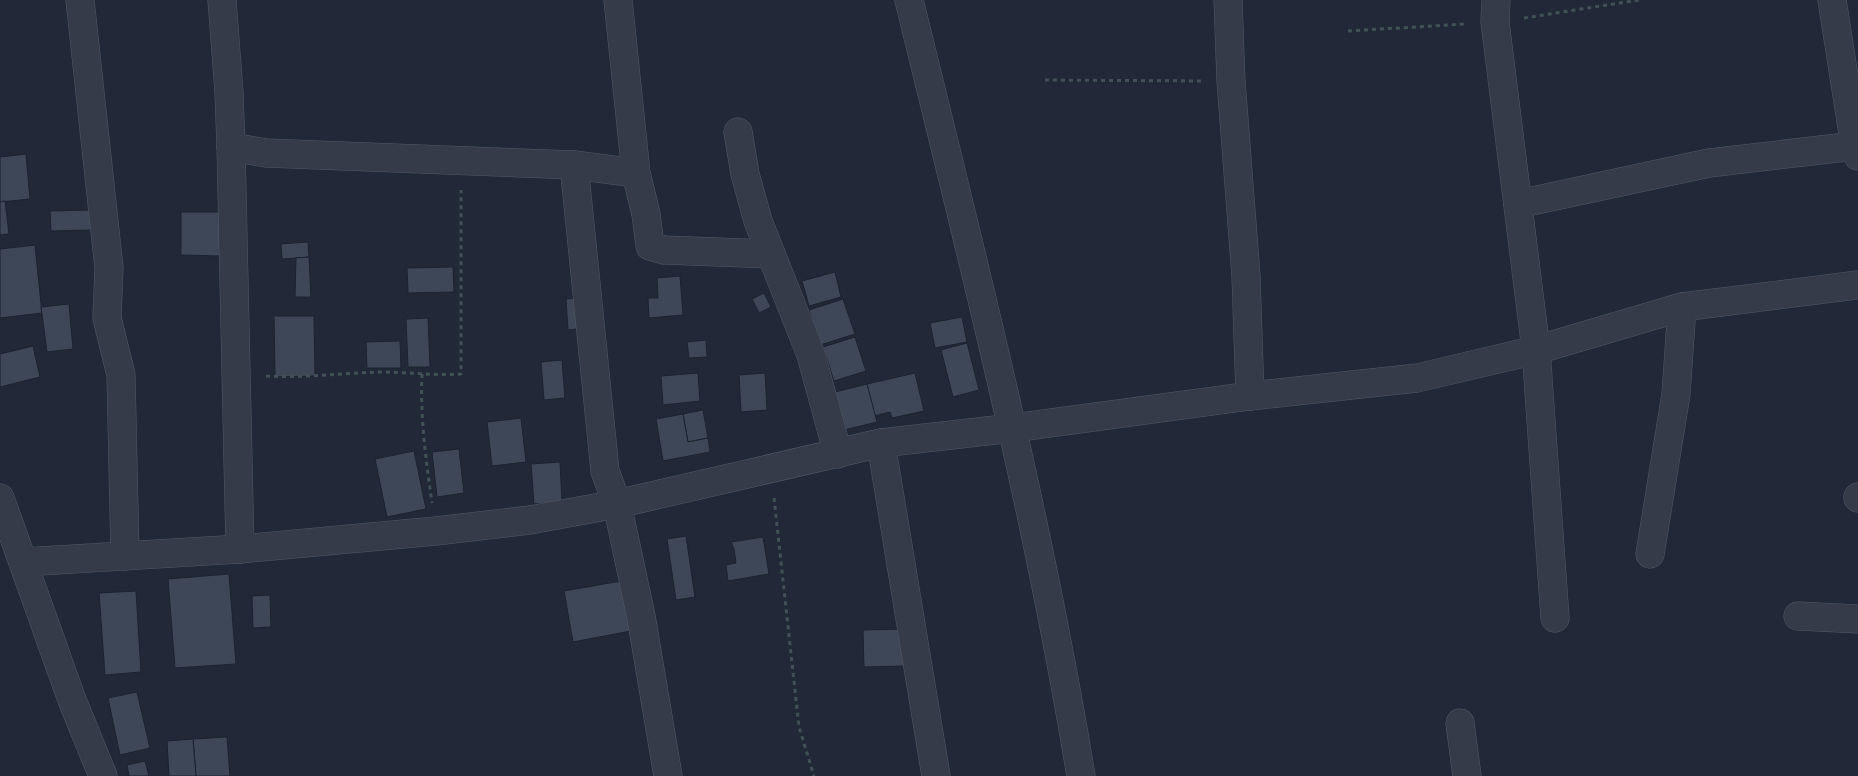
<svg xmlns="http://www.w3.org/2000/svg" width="1858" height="776" font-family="Manrope,sans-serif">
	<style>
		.building { fill: #3d4758; stroke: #1c222f }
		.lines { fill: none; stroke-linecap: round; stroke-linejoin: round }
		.minor-casing { stroke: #525966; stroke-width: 29 }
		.path { stroke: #415256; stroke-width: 3; stroke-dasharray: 4 4; stroke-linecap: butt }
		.minor { stroke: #353b48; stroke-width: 28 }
	</style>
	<rect width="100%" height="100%" fill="#212938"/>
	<g class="building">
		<path d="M26 154 30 199 0 202V157Z"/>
		<path d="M5 201 9 234 0 235V202Z"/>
		<path d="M91 210 92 230 51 231 50 211Z"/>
		<path d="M181 212H221L220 256 181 255Z"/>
		<path d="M308 242 309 257 282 259 281 244Z"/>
		<path d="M35 245 42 313 0 318V249Z"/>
		<path d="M309 257 311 297H295L296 258Z"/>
		<path d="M453 267 454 292 408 293 407 268Z"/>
		<path d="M835 272 841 297 809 306 802 281Z"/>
		<path d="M680 276 683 315 649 318 648 298H658L657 278Z"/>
		<path d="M764 293 771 307 759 313 752 299Z"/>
		<path d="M583 297 585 328 568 330 566 299Z"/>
		<path d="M843 299 855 334 820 345 809 310Z"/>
		<path d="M69 304 73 349 47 352 41 307Z"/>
		<path d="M274 316H314L315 376 275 377Z"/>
		<path d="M962 317 967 342 935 348 930 323Z"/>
		<path d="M428 318 430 367H408L406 319Z"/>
		<path d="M855 337 866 371 834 381 823 347Z"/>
		<path d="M706 340 707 357 689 358 687 342Z"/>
		<path d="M400 341 401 368H367L366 342Z"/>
		<path d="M967 343 979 390 953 397 941 350Z"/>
		<path d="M33 346 40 377 0 387V354Z"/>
		<path d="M562 360 565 398 544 400 541 362Z"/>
		<path d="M698 373 700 401 663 405 661 376Z"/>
		<path d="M765 373 767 410 741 412 739 375Z"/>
		<path d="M915 373 924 411 892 418 890 412 874 416 867 384Z"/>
		<path d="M867 384 877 422 844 430 835 392Z"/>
		<path d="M703 410 708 438 688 442 683 414Z"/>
		<path d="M683 414 688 442 708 438 710 452 663 461 656 419Z"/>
		<path d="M521 418 526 462 492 466 487 422Z"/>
		<path d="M459 449 464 493 437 497 432 452Z"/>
		<path d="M414 451 426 509 387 517 375 459Z"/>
		<path d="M560 462 562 502 534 504 531 464Z"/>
		<path d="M686 536 695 597 676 600 667 539Z"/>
		<path d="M763 537 769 574 728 581 726 565 736 563 734 549 731 542Z"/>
		<path d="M229 574 236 664 175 668 168 579Z"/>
		<path d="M621 581 631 631 573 642 564 591Z"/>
		<path d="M136 591 141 672 105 675 99 593Z"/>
		<path d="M270 595 271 627 253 628 252 596Z"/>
		<path d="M904 629 905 666 864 667 863 630Z"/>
		<path d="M137 692 150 748 120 755 108 698Z"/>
		<path d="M227 737 230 776H196L193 739Z"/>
		<path d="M193 739 196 776H169L167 741Z"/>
		<path d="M145 761 149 776H129L127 765Z"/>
	</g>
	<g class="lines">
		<defs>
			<g id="minor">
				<path d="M80 0 109 268 107 318 121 375 125 556"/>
				<path d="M222 0 229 92 231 147 240 549"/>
				<path d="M618 0 636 173 646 214 650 246 664 250 771 254"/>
				<path d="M909 0C972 257 1038 514 1081 776"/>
				<path d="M1228 0 1231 81 1246 276 1250 396"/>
				<path d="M1496 0 1495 22 1536 350 1555 618"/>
				<path d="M1832 0 1854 140 1858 156"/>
				<path d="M738 132 745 174 758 221 811 355 838 454"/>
				<path d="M231 147 266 153 574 165 636 173"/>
				<path d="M574 165 605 471 617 504 641 616 668 776"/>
				<path d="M1518 204 1709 163 1855 146"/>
				<path d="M881 443 936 776"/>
				<path d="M0 498 72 700 103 776"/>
				<path d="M1858 498V497"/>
				<path d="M1650 554 1676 394 1682 307"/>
				<path d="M23 562 240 549 436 531 530 520 617 504 881 443 1013 428 1250 396 1417 378 1536 350 1682 307 1858 285"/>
				<path d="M1798 616 1858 619"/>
				<path d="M1460 723 1467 776"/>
			</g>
		</defs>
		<use href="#minor" class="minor-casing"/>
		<g class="path">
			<path d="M1524 18 1639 0"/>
			<path d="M1348 31 1465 24"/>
			<path d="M1045 80 1203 81"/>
			<path d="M422 374C420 418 426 460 432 503"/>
			<path d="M266 376C304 378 342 373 381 372 407 372 434 376 461 374V190"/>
			<path d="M774 498 799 727 814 776"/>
		</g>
		<use href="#minor" class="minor"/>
	</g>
</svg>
